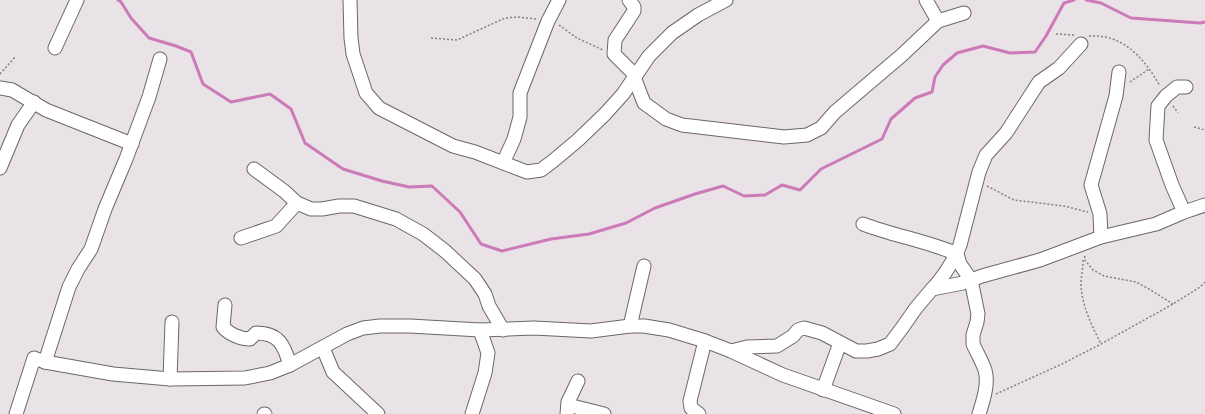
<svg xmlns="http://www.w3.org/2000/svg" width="1205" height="414" font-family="Rubik,sans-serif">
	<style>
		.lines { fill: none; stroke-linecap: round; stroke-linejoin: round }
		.stream { stroke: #cc7ab8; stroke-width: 3 }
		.minor-casing { stroke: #6c666a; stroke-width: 15 }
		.path { stroke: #868185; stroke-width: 1.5; stroke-dasharray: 2 2; stroke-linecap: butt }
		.minor { stroke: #fff; stroke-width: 13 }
	</style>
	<rect width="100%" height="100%" fill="#e9e2e7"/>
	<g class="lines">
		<g class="stream">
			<path d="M118 0 121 2 131 18 149 38 176 46 191 52 203 84 231 102 270 94 291 109 305 143 343 169 382 181 409 187 432 186 460 212 481 244 502 251 551 239 589 234 626 223 655 208 695 194 723 186 744 196 765 195 782 185 800 190 821 169 882 139 891 119 915 98 932 92 935 77 943 65 957 53 983 46 1010 53 1035 52 1046 36 1064 3 1074 0"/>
			<path d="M1086 0 1101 3 1131 18 1200 23 1205 22"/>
		</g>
		<defs>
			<g id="minor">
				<path d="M350 0 351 38 353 54 366 93 379 108 453 146 475 152 527 172 541 170 553 161 578 140 605 114 623 94 649 56 672 33 698 15 726 0"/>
				<path d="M629 0 634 7V11L615 40 614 54 635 75"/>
				<path d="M926 0 938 21"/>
				<path d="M55 48 77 0"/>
				<path d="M634 77 644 103 666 119 682 125 784 137 807 135 821 128 835 112 902 55 938 21 964 13"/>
				<path d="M0 88 12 90 46 110 132 144"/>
				<path d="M503 163 514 139 520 117V93L548 21 559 0"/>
				<path d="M0 168 18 125 34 102"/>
				<path d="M254 169 284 191 297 203 311 209H322L339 206H354L396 219 423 234 445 251 475 279 485 294 489 306 503 330"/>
				<path d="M1184 212 1172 185 1156 140 1158 106 1166 96 1177 87H1186"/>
				<path d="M863 224C894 236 927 241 957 254L960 264 971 280 978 314 977 322 973 335V344C977 353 982 361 985 370 989 384 983 401 979 414"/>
				<path d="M1101 237 1100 214 1091 185 1116 96 1119 72"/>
				<path d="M241 238 276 226 297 203"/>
				<path d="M932 289C942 279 955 259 960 245L979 172 986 155 1006 133 1039 82 1059 68 1081 44"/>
				<path d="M225 305 223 327C229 334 240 339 250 339L256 333C279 333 284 345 290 365"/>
				<path d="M630 326 644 266"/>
				<path d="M323 348 333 372 378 414"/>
				<path d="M731 351 747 347 777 346 793 336 798 330 804 328 822 333 856 351H867L878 349 890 344 902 328 916 308 932 289 963 283 982 276 1040 260 1101 237 1156 224 1184 212 1205 205"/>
				<path d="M45 362 69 287 78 269 91 249 105 209 126 159 149 97 160 59"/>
				<path d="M170 379 172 322"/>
				<path d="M823 390 840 343"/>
				<path d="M568 405 604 414"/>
				<path d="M16 414 34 358 45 362 113 374 170 379 245 378 270 373 290 365 347 334 363 328 380 326H410L480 330 534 328 591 331 630 326H644L669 330 705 341 731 351 783 375 894 414"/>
				<path d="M264 414H265"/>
				<path d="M472 414 485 373 488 353 480 330"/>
				<path d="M567 414 568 402 578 381"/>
				<path d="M699 414 691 408 690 401 705 341"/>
			</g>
		</defs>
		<use href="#minor" class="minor-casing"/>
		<g class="path">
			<path d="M559 25 577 38 603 50"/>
			<path d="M1056 34 1074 35"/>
			<path d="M1089 36C1095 36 1100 36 1105 37 1131 42 1148 65 1160 86"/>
			<path d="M431 38 457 40 505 18 518 17 536 19"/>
			<path d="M0 74 16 56"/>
			<path d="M1130 82 1149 69"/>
			<path d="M1173 106 1178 113"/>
			<path d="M1194 127 1205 130"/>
			<path d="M987 186 1014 200 1064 206 1088 212"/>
			<path d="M1085 256 1084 259 1093 270 1104 276 1136 282 1149 289 1173 304"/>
			<path d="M1083 260C1083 268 1081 277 1081 285 1082 306 1092 326 1101 344"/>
			<path d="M996 394 1062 364 1101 344 1173 304 1200 287 1205 282"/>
		</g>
		<use href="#minor" class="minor"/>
	</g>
</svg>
